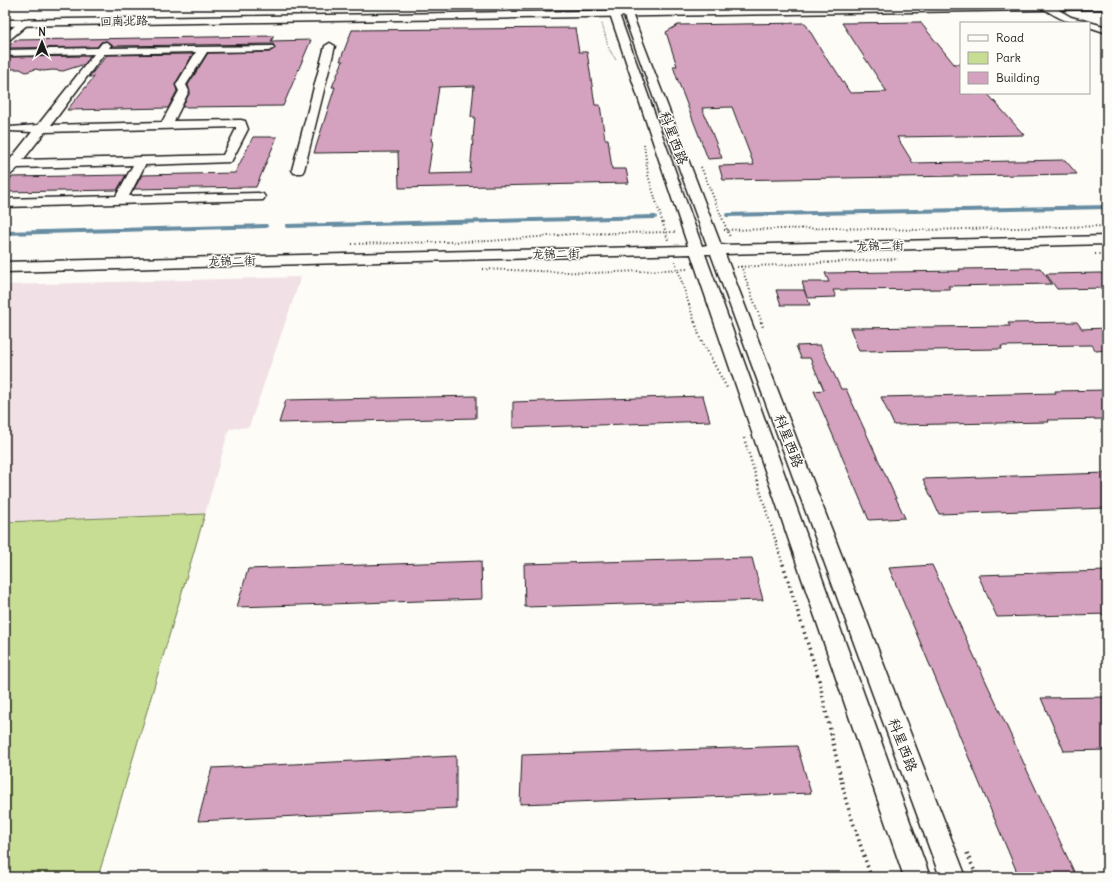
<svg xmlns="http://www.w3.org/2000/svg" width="1112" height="882" font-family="Delius,'LXGW WenKai TC',sans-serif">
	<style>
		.built { fill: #f1e1e6 }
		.green { fill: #c6dd93; stroke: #717c58 }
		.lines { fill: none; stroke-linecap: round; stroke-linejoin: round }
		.stream { stroke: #688da2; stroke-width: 4 }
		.building { fill: #d4a2be; stroke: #1c1c1c; fill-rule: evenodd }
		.minor-casing { stroke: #1c1c1c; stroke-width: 3 }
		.major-casing { stroke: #1c1c1c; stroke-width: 3 }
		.path-far3 { stroke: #1c1c1c; stroke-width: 1.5; stroke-dasharray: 0.5 1.5; stroke-linecap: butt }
		.path-far2 { stroke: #1c1c1c; stroke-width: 2; stroke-dasharray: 1 2.5; stroke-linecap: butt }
		.path-far1 { stroke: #1c1c1c; stroke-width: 2.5; stroke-dasharray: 1 3; stroke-linecap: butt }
		.path { stroke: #1c1c1c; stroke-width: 3.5; stroke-dasharray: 1.5 4; stroke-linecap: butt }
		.minor { fill: #fdfcf7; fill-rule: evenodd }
		.major { fill: #fdfcf7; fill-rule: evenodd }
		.labels { text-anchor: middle; stroke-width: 3; stroke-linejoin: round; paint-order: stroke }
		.far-street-label { font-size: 12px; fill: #1c1c1c; stroke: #fdfcf7 }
		.street-label { font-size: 14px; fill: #1c1c1c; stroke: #fdfcf7 }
	</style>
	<rect width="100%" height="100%" fill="#fdfcf7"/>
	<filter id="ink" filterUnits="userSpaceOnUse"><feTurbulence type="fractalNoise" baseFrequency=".025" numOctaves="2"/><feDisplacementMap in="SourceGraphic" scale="8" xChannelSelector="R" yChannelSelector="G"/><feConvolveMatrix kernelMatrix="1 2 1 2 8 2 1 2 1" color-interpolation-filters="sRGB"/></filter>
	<g filter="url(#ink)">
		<path class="built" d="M301 277 249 427 229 429 205 514 5 522V285Z"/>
		<path class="green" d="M205 514 98 877H5V522Z"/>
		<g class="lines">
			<g class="stream">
				<path d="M727 215 1107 207"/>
				<path d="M287 226 655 217"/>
				<path d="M5 233 266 226"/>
			</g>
		</g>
		<g class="building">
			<path d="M920 22 954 64H961V93H987L1024 135 897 137 913 163 1065 160 1077 174 723 180 719 166 754 165 732 107 702 108 722 158 708 159 678 81 673 66H677L666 32 678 25 805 23 831 66H833L850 93 887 92 842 23Z"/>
			<path d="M575 28 579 52H587L595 105H600L605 139H608L612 169H626L629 183 399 188 398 152 314 153 335 87H332L343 61H340L352 30ZM474 86 471 117H475L470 173 428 174 433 141H431L439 87Z"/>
			<path d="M274 36 271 41 311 40 283 106 182 107 190 92 188 85 208 53 269 52 275 48 273 44 112 46V44L106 41 101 42 97 47 7 48 15 40Z"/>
			<path d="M193 54 175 84 177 91 168 108 67 110 94 77H89L107 55Z"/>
			<path d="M91 56 85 64 63 71 53 70 43 71 36 69 26 72 20 69H5V57Z"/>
			<path d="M253 137H277L256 187 134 189 142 175 235 173Z"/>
			<path d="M126 175 117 190 5 192V185L12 177Z"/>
			<path d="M1040 268 1052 284 948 286 950 289 833 290 836 297 807 298 802 282H829L825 273 960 271 959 269Z"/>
			<path d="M1101 273 1107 280V288L1057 289 1046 274Z"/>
			<path d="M776 290H804L810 305H781Z"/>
			<path d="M1077 322 1082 329 1107 328V350L1096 351 1092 345 1001 346 1002 349 859 351 850 328 1010 326 1008 323Z"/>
			<path d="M820 345 841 389H846L905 518 869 520 814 391 824 390 810 358H801L796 346Z"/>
			<path d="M1107 390V419L1048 420 1049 422 894 425 881 397 1056 393 1055 391Z"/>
			<path d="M476 396V418L279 423 286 400Z"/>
			<path d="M703 396 710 421 513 428V402Z"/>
			<path d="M1107 473V508L939 514 923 479Z"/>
			<path d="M752 558 763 600 525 607 524 564Z"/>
			<path d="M481 561 482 599 237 607 248 569Z"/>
			<path d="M932 565 1076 876 1019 877 889 568Z"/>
			<path d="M1107 571V614L997 617 978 575Z"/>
			<path d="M1107 697V750L1064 751 1041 698Z"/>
			<path d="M797 746 811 793 520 804 522 755Z"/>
			<path d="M456 756V808L198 821 212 768Z"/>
		</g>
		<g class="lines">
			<defs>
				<g id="minor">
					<path d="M607 5 616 6 702 246 707 245 620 5 629 6 721 245 1107 236V244L725 254 966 877H940L711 254H705L930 877H904L691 254 5 272V262L688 246Z"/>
					<path d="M1044 5H1050L1071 17 1107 27V33L1089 27V23C1067 23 1062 20 1044 9L1042 7Z"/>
					<path d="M25 19 28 20 30 22 28 24 8 41 5 42V34L22 20Z"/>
					<path d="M106 42 111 45 109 48 273 46 274 48 269 51 207 52 186 85 189 91 174 121 241 120 245 121 248 129 231 162 145 165 129 196 258 193 263 194 265 197 263 200 5 207V199L116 196 133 165 18 168 9 176 5 177V166L32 132 10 131 8 129 10 127 38 125 94 54 5 56V50L98 48 102 43ZM196 52 176 85 179 91 162 122 51 125 104 54ZM236 127V129L223 155 23 160 45 132Z"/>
					<path d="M330 43 335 46 304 170 302 173H294L292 170 325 46Z"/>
				</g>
				<path id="major" d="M954 5H1107V9L5 26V20Z"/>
			</defs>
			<use href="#minor" class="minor-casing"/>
			<use href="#major" class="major-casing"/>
			<path class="path-far3" d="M602 24 609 49 616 60"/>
			<g class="path-far2">
				<path d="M644 144 648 175 668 240"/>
				<path d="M701 167 730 237"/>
				<path d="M724 230 835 228 921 230 1107 226"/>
				<path d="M352 244 491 241 572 234 675 232"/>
				<path d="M1095 254H1107"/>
				<path d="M675 261 695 323"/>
				<path d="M741 266 762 323"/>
				<path d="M737 267 898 259"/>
				<path d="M483 269 592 273 688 269"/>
			</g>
			<g class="path-far1">
				<path d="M695 322 700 338 727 388"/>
				<path d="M761 322 763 327"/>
				<path d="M744 438 783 565"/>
			</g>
			<g class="path">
				<path d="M783 564 819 680 846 801 871 877"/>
				<path d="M967 853 977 877"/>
			</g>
			<use href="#minor" class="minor"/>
			<use href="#major" class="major"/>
		</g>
	</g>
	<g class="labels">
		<g class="far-street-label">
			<text transform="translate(124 21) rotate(-1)" y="4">回南北路</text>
			<text transform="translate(880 246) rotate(-1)" y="4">龙锦二街</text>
			<text transform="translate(556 254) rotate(-1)" y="4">龙锦二街</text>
			<text transform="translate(232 261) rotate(-1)" y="4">龙锦二街</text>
		</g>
		<g class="street-label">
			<text transform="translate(674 138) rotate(69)" y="5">科星西路</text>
			<text transform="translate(789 441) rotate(69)" y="5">科星西路</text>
			<text transform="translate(903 745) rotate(69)" y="5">科星西路</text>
		</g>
	</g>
	<rect width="1112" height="882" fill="none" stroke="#fdfcf7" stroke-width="20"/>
	<rect x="10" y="10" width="1092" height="862" fill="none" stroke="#1c1c1c" stroke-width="1.5" filter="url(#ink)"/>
	<rect x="960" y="22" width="130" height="72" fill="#fdfcf7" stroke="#a3a29f"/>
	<rect x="968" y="35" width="20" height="6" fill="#fdfcf7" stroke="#a3a29f"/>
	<text x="996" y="42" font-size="12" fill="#1c1c1c">Road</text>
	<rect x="968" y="52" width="20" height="12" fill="#c6dd93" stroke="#a3a29f"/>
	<text x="996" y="62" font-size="12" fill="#1c1c1c">Park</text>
	<rect x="968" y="72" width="20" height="12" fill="#d4a2be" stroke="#a3a29f"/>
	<text x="996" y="82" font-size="12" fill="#1c1c1c">Building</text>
	<g transform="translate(42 42)" stroke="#fdfcf7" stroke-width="3" paint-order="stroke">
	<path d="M0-3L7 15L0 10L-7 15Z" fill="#1c1c1c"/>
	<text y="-6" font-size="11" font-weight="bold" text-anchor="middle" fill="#1c1c1c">N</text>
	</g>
</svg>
